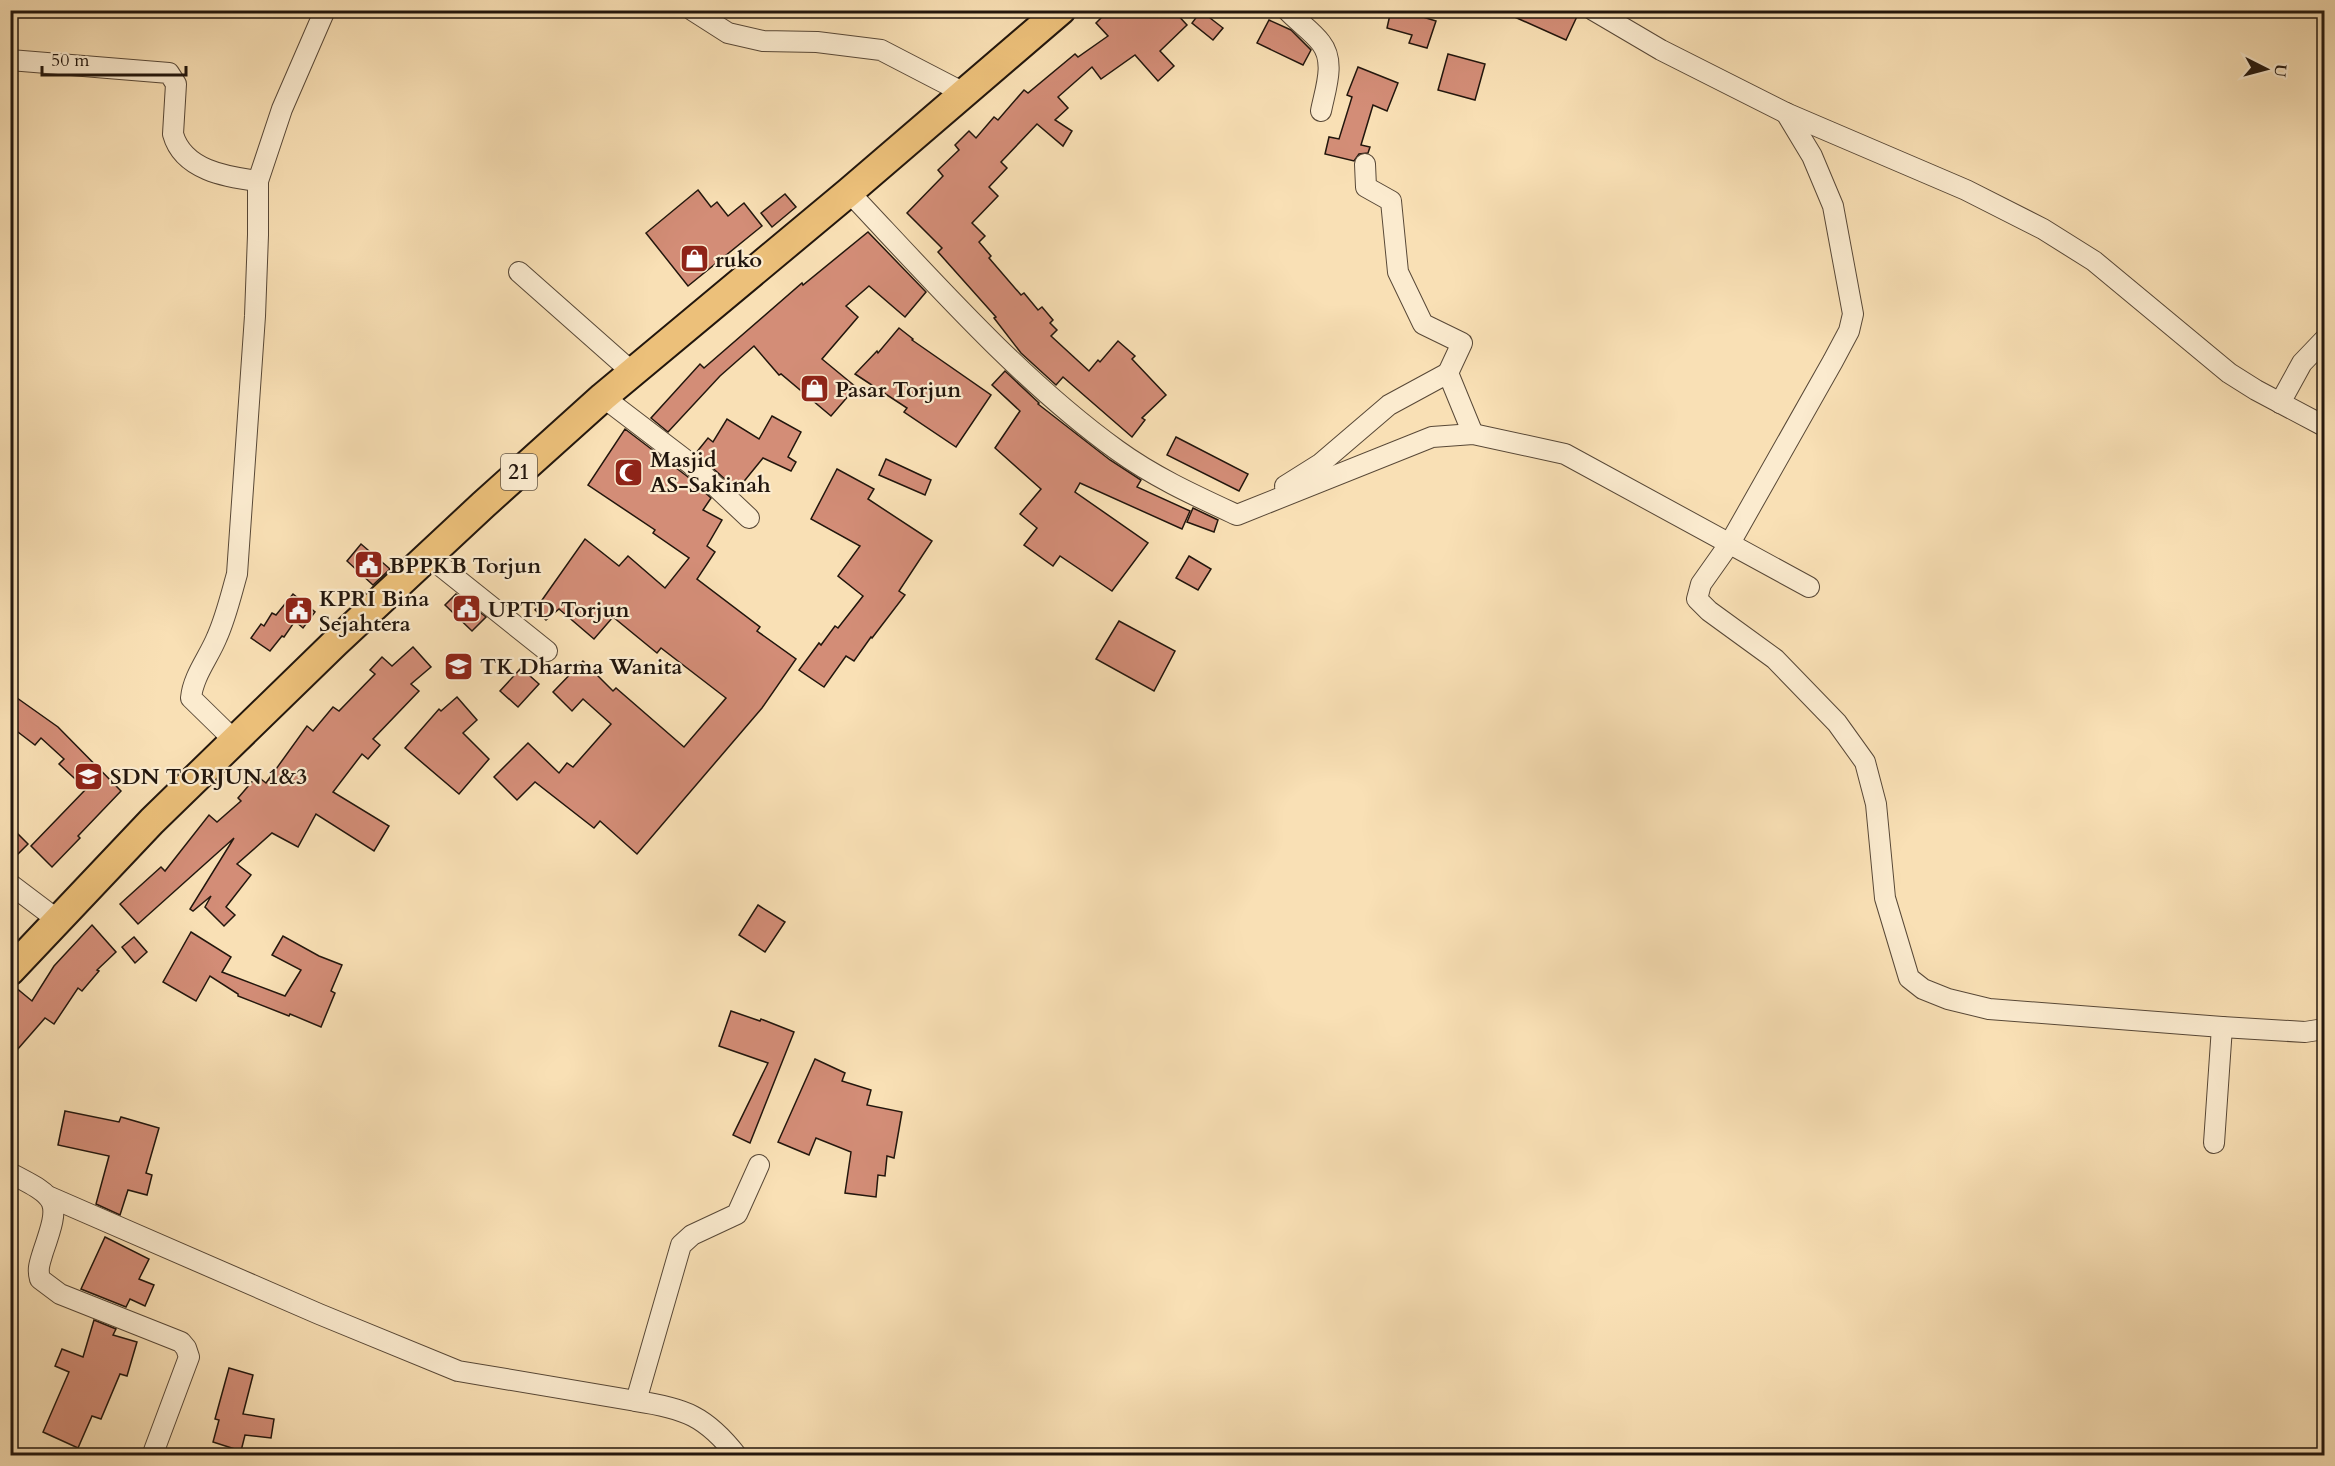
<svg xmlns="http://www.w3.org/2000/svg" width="2335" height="1466" font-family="Cardo,serif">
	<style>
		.building { fill: #d38d77; stroke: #22160d; stroke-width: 1.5 }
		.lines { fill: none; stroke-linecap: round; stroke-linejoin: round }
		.minor-casing { stroke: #584837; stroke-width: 22 }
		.highway-casing { stroke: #22160d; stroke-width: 32 }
		.minor { stroke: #fbebcf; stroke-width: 20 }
		.highway { stroke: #ecc07a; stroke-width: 28 }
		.labels { text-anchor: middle; stroke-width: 4.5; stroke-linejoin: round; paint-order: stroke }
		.shield { fill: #fbebcf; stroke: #635647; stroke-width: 1.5 }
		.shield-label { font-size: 21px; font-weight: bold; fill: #22160d }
		.poi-label { font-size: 22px; font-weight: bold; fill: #22160d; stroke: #fbebcf; text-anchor: start }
	</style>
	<rect width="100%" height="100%" fill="#f9e0b5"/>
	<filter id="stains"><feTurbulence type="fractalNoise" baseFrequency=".00333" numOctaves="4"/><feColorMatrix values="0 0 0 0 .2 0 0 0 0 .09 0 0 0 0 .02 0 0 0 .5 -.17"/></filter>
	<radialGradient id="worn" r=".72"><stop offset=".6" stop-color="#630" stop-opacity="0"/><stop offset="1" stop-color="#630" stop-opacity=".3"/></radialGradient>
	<g class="building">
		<path d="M1109 10H1173L1187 25 1160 51 1174 66 1158 81 1135 55 1101 79 1092 67 1058 97 1068 108 1055 120 1072 131 1063 146 1037 124 1001 162 1007 168 989 187 998 196 972 223 985 236 979 242 991 256 989 258 1021 295 1024 293 1038 310 1042 307 1053 320 1050 323 1057 330 1051 336 1089 371 1098 360 1100 362 1118 341 1135 356 1132 359 1166 395 1142 418 1145 420 1132 437 1063 377 1056 385 1021 353 994 318 996 317 938 252 942 248 907 213 943 176 938 170 959 150 955 145 969 131 976 138 994 117 998 120 1024 90 1028 93 1075 54 1078 57 1108 36 1096 23Z"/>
		<path d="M1391 10H1414L1413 14 1436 21 1427 48 1409 43 1412 35 1387 28Z"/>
		<path d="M1499 10H1580L1566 40Z"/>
		<path d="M1201 11 1223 28 1213 40 1192 23Z"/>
		<path d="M1269 20 1291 30 1311 50 1303 65 1257 43Z"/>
		<path d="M1448 54 1485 64 1475 100 1438 90Z"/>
		<path d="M1358 67 1398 83 1387 111 1373 105 1361 145 1370 147 1368 153 1359 154 1354 161 1325 154 1329 137 1339 139 1352 97 1347 95Z"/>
		<path d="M698 190 711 207 717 202 728 216 744 203 762 226 688 286 646 233Z"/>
		<path d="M785 194 796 207 772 227 761 213Z"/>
		<path d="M868 232 926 292 905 317 869 286 846 306 858 317 822 359 856 387 831 416 781 374 779 375 754 346 720 376 668 432 651 418 700 364 704 368 802 283 803 285Z"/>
		<path d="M899 328 913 339 912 340 991 395 956 447 904 412 907 408 855 374 877 351 878 353Z"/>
		<path d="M1005 371 1039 403 1038 404 1110 460 1141 480 1137 487 1190 511 1182 529 1080 483 1075 492 1148 543 1112 591 1060 556 1053 566 1024 545 1037 528 1020 514 1041 489 995 448 1020 411 992 385Z"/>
		<path d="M772 416 801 432 788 457 796 462 791 471 763 458 737 490 696 453 708 438 713 442 727 419 759 439Z"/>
		<path d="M625 429 688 477 711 498 703 510 722 520 707 546 715 552 697 579 760 627 757 631 796 659 762 708 637 854 600 821 594 828 535 782 517 800 494 777 528 743 559 773 567 763 573 767 611 724 583 699 572 711 553 692 583 661 613 691 616 688 684 747 726 698 661 648 657 653 613 617 594 639 559 609 546 620 535 610 585 539 619 566 628 556 665 588 689 558 653 533 655 530 588 485Z"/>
		<path d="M1176 437 1248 474 1239 491 1167 455Z"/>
		<path d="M886 459 931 480 925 495 879 475Z"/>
		<path d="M837 469 874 489 868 499 932 541 899 591 905 595 872 638 871 637 854 661 846 656 824 687 799 670 819 643 821 645 835 626 838 628 863 596 838 576 860 546 811 519Z"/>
		<path d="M1193 508 1218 520 1214 532 1187 522Z"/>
		<path d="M361 544 390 569 373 585 347 561Z"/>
		<path d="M1189 556 1211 569 1198 590 1176 578Z"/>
		<path d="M293 594 315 612 303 628 295 621 284 637 282 636 270 651 251 638 261 624 264 626 272 613 276 615Z"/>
		<path d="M456 594 486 617 472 631 445 605Z"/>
		<path d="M1119 621 1175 651 1154 691 1096 659Z"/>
		<path d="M413 647 431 667 411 684 419 691 373 739 380 745 368 759 362 754 333 792 389 826 374 851 316 814 298 847 272 833 237 864 251 875 226 907 235 915 224 926 205 907 211 896 193 911 190 909 234 838 138 924 120 904 161 867 165 871 209 815 217 822 241 801 238 798 257 776 266 783 307 726 313 731 333 707 339 711 375 674 370 670 382 657 392 666Z"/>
		<path d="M521 668 539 684 518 707 500 691Z"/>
		<path d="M10 693 58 727 121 791 78 836 80 838 52 867 31 846 86 789 59 764 64 759 41 738 35 745 10 726Z"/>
		<path d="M457 697 477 720 463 733 489 759 459 794 405 748 439 709 441 711Z"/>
		<path d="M10 826 28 844 10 862Z"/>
		<path d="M758 905 785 922 765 952 739 935Z"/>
		<path d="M92 925 116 952 97 970 99 971 82 991 78 988 54 1024 45 1018 10 1058V987H15L32 1001 54 966Z"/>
		<path d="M191 932 231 957 222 972 285 996 301 970 272 955 283 936 319 956 342 965 331 991 335 993 321 1027 290 1014 289 1016 238 996V994L210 976 196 1001 163 982Z"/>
		<path d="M134 937 147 952 135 963 122 947Z"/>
		<path d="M731 1011 760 1021 761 1019 794 1032 750 1143 733 1135 768 1063 719 1046Z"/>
		<path d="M815 1059 845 1073 842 1081 871 1090 867 1105 902 1112 894 1158 887 1156 885 1176 878 1175 876 1197 845 1193 851 1152 816 1138 809 1155 778 1142Z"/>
		<path d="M65 1111 119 1122 121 1117 159 1128 146 1173 152 1175 147 1195 128 1190 120 1215 96 1204 109 1156 58 1145Z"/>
		<path d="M105 1237 149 1259 139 1279 154 1285 145 1306 130 1299 126 1307 81 1289Z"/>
		<path d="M94 1320 116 1329 113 1335 137 1342 127 1376 120 1374 101 1419 92 1416 78 1448 43 1432 69 1372 55 1366 62 1349 83 1357Z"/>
		<path d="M229 1368 253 1375 243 1414 274 1419 271 1438 245 1435 241 1451 213 1442 219 1420 215 1419Z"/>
	</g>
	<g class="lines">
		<defs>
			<g id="minor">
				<path d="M692 10 728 33 763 41 817 42 881 50 964 93"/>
				<path d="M1287 10C1298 22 1312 31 1321 43 1336 62 1325 90 1321 111"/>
				<path d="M1593 10 1661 50 1786 113 1966 190 2043 229 2094 261 2229 373 2256 390 2324 426"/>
				<path d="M10 60 169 73 176 84 173 134C183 170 226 177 258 181"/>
				<path d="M1786 113 1812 156 1833 206 1853 314 1849 331 1833 361 1730 543 1701 584 1697 599 1709 611 1775 659 1837 723 1865 762 1876 804 1885 898 1909 978 1923 989 1948 999 1989 1009 2222 1027 2305 1032 2324 1029"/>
				<path d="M1365 164 1366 187 1391 201 1398 272 1423 324 1462 343 1448 373"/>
				<path d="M849 192C932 280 1019 379 1117 450 1154 477 1196 496 1237 515L1432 437 1473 434 1565 454 1809 587"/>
				<path d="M519 272 632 372"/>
				<path d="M603 397 696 468 749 518"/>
				<path d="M2280 403 2302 363 2324 340"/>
				<path d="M1285 486 1320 464 1389 405 1448 373 1473 434"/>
				<path d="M428 556 547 651"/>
				<path d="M235 741 191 698C193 676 209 657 217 637 226 617 231 595 237 574L255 316 258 235V181L282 109 325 10"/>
				<path d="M10 884 59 921"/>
				<path d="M2214 1143 2222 1027"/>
				<path d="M10 1173C59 1198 61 1200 43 1252 40 1262 37 1269 40 1279L60 1294 181 1342 186 1348 189 1357 152 1456"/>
				<path d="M50 1197 319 1314 458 1371 636 1401"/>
				<path d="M737 1456C706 1416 684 1408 636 1401L681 1245 692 1235 737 1214 759 1165"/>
			</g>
			<path id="highway" d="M10 971 152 821 335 643 483 505 603 397 849 192 1061 10"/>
		</defs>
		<use href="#minor" class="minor-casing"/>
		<use href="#highway" class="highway-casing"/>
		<use href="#minor" class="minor"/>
		<use href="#highway" class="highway"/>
	</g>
	<defs>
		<symbol id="shop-square" viewBox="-11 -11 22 22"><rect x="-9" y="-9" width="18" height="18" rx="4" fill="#8f2418" stroke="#fbebcf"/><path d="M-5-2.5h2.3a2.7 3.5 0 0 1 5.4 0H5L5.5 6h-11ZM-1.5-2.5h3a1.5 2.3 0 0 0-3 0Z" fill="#fff"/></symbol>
		<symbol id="mosque-square" viewBox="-11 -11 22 22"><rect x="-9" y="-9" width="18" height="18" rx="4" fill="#8f2418" stroke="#fbebcf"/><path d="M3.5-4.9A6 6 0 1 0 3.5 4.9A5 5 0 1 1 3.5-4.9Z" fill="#fff"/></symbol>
		<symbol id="civic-square" viewBox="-11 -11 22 22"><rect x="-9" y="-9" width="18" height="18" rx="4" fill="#8f2418" stroke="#fbebcf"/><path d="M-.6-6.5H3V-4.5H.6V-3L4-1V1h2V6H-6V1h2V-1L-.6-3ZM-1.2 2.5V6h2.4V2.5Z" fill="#fff"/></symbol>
		<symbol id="school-square" viewBox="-11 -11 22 22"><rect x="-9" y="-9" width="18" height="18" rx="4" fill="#8f2418" stroke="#fbebcf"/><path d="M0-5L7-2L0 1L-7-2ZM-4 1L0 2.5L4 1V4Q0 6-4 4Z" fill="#fff"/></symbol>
	</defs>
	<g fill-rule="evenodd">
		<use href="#shop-square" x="678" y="242" width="33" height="33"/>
		<use href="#shop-square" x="798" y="372" width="33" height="33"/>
		<use href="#mosque-square" x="612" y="456" width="33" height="33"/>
		<use href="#civic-square" x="352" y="548" width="33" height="33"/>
		<use href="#civic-square" x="450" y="592" width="33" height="33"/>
		<use href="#civic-square" x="282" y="594" width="33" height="33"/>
		<use href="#school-square" x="442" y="650" width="33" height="33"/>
		<use href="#school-square" x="72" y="760" width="33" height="33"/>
	</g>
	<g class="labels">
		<rect class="shield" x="501" y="454" width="36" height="36" rx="4.5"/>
		<g class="shield-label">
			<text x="519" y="479">21</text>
		</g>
		<g class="poi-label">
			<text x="715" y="267">ruko</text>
			<text x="835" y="397">Pasar Torjun</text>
			<text x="650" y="467">Masjid<tspan x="650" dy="25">AS-Sakinah</tspan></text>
			<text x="389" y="573">BPPKB Torjun</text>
			<text x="319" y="606">KPRI Bina<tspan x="319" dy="25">Sejahtera</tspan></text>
			<text x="488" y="617">UPTD Torjun</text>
			<text x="480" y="674">TK Dharma Wanita</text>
			<text x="110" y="784">SDN TORJUN 1&amp;3</text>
		</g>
	</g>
	<rect width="2335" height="1466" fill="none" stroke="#f9e0b5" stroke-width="36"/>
	<rect x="12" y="12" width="2311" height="1442" fill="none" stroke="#22160d" stroke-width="3"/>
	<rect x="18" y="18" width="2299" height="1430" fill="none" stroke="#22160d" stroke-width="1.5"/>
	<g transform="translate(2266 69) rotate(96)" stroke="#fbebcf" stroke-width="4.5" paint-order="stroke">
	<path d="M0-4.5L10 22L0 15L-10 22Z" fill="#22160d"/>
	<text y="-9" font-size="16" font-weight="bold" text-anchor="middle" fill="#22160d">U</text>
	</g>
	<path d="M42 66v9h144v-9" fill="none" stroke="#22160d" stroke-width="3"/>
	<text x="51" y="66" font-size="18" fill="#22160d" stroke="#fbebcf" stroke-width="4.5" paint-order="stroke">50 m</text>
	<rect width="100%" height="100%" filter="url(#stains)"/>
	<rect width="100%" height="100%" fill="url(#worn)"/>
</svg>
